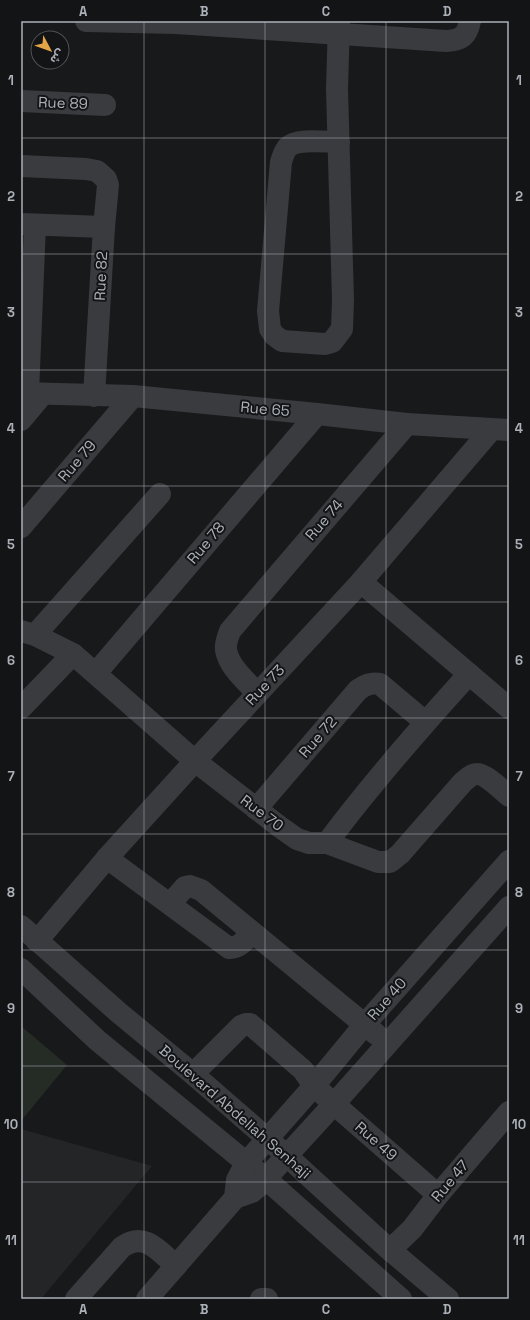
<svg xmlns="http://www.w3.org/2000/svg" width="530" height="1320" font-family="'Space Grotesk','Noto Sans Arabic',sans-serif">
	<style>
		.built { fill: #242527 }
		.garden { fill: #252c25 }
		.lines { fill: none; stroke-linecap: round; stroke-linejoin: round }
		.minor { stroke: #3a3b3f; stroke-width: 22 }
		.grid { fill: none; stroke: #acb1b9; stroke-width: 1; stroke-opacity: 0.55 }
		.labels { text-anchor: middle; stroke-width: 4; stroke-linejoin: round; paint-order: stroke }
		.street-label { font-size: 15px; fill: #acb1b9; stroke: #131415 }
		.neatline { fill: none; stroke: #acb1b9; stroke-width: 1.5 }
		.grid-label { font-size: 13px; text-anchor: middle; font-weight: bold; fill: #acb1b9 }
	</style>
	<rect width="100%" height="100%" fill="#18191a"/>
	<path class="built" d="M21 1129 152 1166 41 1299H21Z"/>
	<path class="garden" d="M21 1026 67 1065 21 1121Z"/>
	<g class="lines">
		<g class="minor">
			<path d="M86 21 176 23 446 41C462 40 467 36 470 21"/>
			<path d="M21 101 105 105"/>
			<path d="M339 142C325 142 297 138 288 147 284 151 283 156 281 162L268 311 270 329 274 335 282 341 325 344 332 342 342 329 343 300 337 89 339 21"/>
			<path d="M21 166 86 169 97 171 106 179 108 185 104 227 94 396"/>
			<path d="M21 224 104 227"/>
			<path d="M21 393 133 396 317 414 407 424 509 430"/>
			<path d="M28 393 35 225"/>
			<path d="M21 420 42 395"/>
			<path d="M21 527 133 396"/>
			<path d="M361 582 509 708"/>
			<path d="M21 631 35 635 73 654 195 761 280 827 297 839 309 843H327L378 862H390L400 854 463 782C467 779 471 774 477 774 486 774 502 790 509 796"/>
			<path d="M35 635 160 494"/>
			<path d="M96 673 317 414"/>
			<path d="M257 693C246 681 229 667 226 650 225 643 228 637 230 631L407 424"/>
			<path d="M21 708 73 654"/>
			<path d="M256 809 358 690C365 685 371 682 380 684L425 722"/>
			<path d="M327 843C371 784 420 728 469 674"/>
			<path d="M107 858 229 948C239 949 246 939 252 933"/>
			<path d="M170 904 185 887 190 886 201 890 376 1034"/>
			<path d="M21 926 118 1012 193 1074 287 1156 390 1250 448 1299"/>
			<path d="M37 941 107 858 195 761 361 582 491 430"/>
			<path d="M21 969 97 1040 266 1179 401 1299"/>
			<path d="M193 1074 241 1026 246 1024H250L303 1070 314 1086 334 1104 438 1195"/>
			<path d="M235 1198 237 1180 246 1163 314 1086 365 1024 509 861"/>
			<path d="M390 1250 412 1229 438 1195 509 1112"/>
			<path d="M76 1299 122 1247C145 1231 159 1251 176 1266"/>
			<path d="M147 1299 235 1198 252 1192 259 1186 334 1104 509 907"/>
			<path d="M261 1299H267"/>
		</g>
	</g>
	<path class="grid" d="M144 21V1299M265 21V1299M386 21V1299M21 138H509M21 254H509M21 370H509M21 486H509M21 602H509M21 718H509M21 834H509M21 950H509M21 1066H509M21 1182H509"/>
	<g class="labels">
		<g class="street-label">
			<text transform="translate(63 103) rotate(2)" y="5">Rue 89</text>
			<text transform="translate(101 276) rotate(-87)" y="5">Rue 82</text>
			<text transform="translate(265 409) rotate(5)" y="5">Rue 65</text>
			<text transform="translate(77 461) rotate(-49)" y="5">Rue 79</text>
			<text transform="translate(324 520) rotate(-49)" y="5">Rue 74</text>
			<text transform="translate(206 543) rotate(-50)" y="5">Rue 78</text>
			<text transform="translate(265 685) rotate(-47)" y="5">Rue 73</text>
			<text transform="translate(318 737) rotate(-49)" y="5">Rue 72</text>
			<text transform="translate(262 813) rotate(37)" y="5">Rue 70</text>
			<text transform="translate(387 999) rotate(-49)" y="5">Rue 40</text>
			<text transform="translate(235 1112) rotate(41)" y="5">Boulevard Abdellah Senhaji</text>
			<text transform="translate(376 1141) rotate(41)" y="5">Rue 49</text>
			<text transform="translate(450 1181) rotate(-50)" y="5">Rue 47</text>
		</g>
	</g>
	<rect width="530" height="1320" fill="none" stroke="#131415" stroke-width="44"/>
	<g transform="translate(50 50) rotate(131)"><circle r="19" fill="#131415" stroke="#505357"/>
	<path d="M0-3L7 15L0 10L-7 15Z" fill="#e4a546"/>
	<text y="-6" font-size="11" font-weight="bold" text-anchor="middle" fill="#acb1b9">ش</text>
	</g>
	<rect x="22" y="22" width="486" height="1276" class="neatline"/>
	<g class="grid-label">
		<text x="83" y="16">A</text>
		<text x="204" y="16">B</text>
		<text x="326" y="16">C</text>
		<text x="447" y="16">D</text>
		<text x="11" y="85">1</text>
		<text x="519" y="85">1</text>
		<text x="11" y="201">2</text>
		<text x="519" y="201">2</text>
		<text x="11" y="317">3</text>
		<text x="519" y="317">3</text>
		<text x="11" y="433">4</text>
		<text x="519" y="433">4</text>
		<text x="11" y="549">5</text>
		<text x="519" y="549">5</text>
		<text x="11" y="665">6</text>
		<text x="519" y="665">6</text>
		<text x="11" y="781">7</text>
		<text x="519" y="781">7</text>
		<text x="11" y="897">8</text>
		<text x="519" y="897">8</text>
		<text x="11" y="1013">9</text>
		<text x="519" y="1013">9</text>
		<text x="11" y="1129">10</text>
		<text x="519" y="1129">10</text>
		<text x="11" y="1245">11</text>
		<text x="519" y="1245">11</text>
		<text x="83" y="1314">A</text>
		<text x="204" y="1314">B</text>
		<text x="326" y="1314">C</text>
		<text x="447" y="1314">D</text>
	</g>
</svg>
